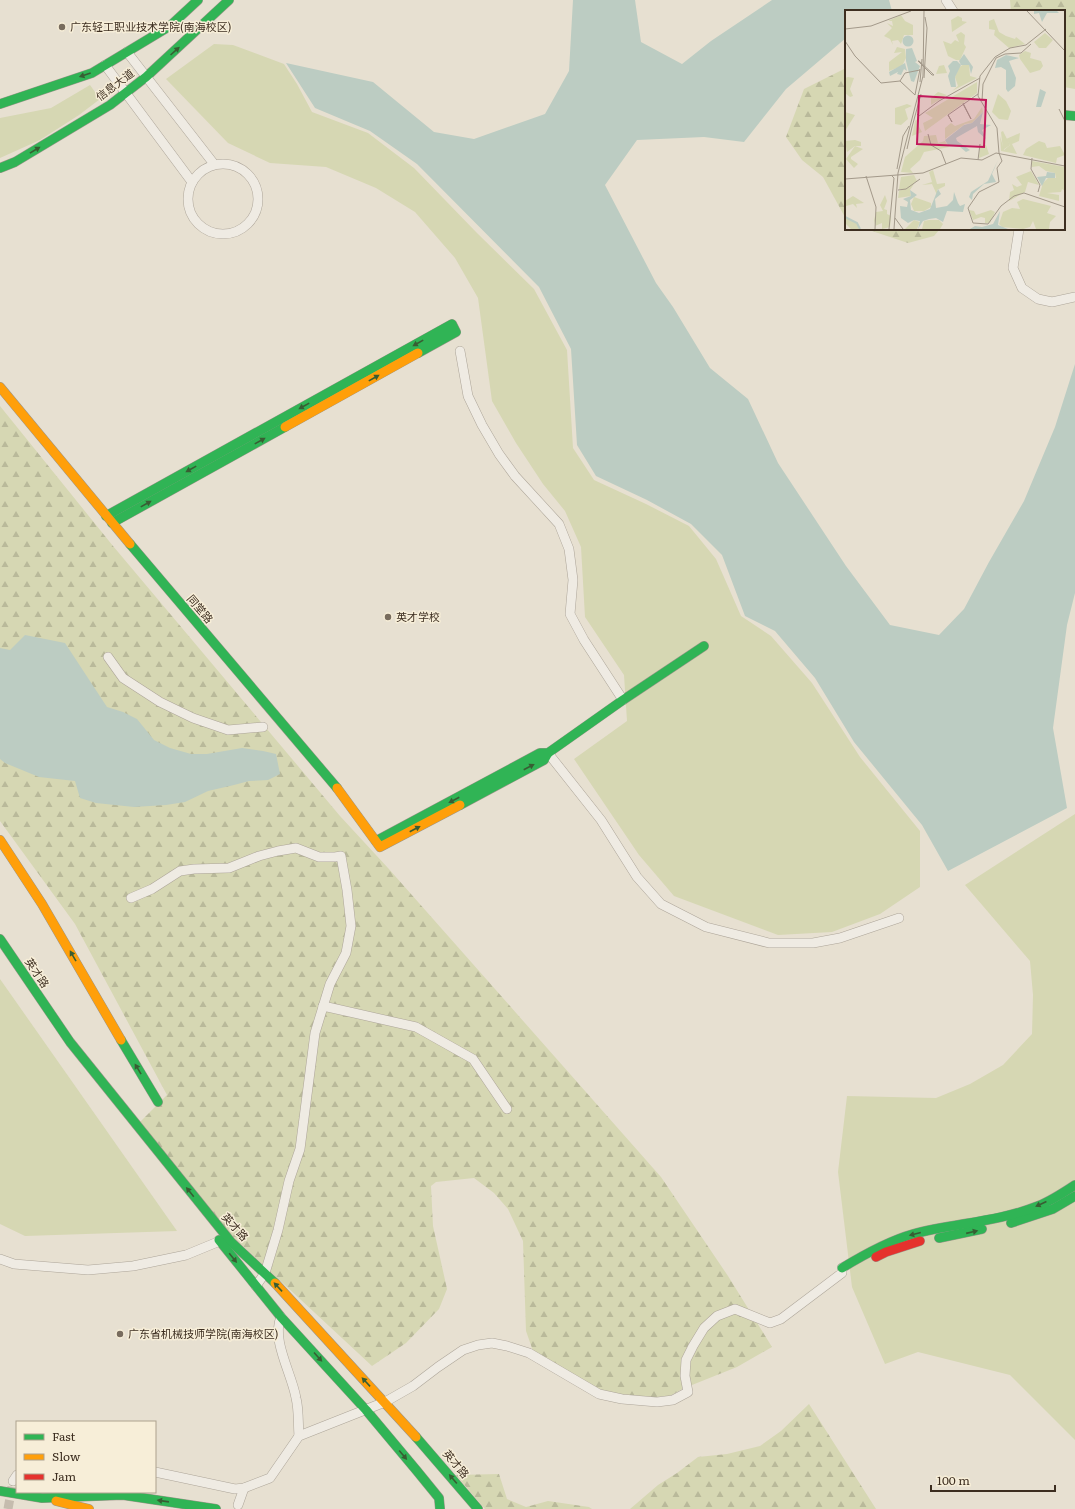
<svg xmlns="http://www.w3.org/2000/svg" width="1075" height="1509" font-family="Literata,'Noto Sans SC',serif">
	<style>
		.grass { fill: #d6d7b3 }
		.forest { fill: url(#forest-firs) }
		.water { fill: #bcccc2 }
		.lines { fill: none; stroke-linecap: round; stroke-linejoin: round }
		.street-tunnel { stroke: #c5bcae; stroke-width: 9; stroke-dasharray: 9 4.5; stroke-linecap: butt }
		.street-casing { stroke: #ada599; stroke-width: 10 }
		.fast-casing { stroke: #9c958a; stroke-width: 10 }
		.slow-casing { stroke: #9c958a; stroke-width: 10 }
		.jam-casing { stroke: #9c958a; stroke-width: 10 }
		.street { stroke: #efebe3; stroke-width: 9 }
		.fast { stroke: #30b455; stroke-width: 9 }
		.slow { stroke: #ff9f0a; stroke-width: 9 }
		.jam { stroke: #e5322d; stroke-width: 9 }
		.oneway { fill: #385d33 }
		.poi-dot { fill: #786c5e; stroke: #f7eed8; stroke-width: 1.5 }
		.labels { text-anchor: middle; stroke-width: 3; stroke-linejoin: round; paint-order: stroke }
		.poi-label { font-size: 11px; fill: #3d2e20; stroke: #f7eed8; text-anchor: start }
		.street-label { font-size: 11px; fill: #3d2e20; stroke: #f7eed8 }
		.inset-river { fill: none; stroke: #bcccc2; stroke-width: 2 }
		.inset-road { fill: none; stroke: #a3998a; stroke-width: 1 }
		.view { fill: #c2185b; fill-opacity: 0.15; stroke: #c2185b; stroke-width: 2 }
		.inset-edge { fill: none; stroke: #3d2e20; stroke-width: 2 }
	</style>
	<defs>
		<pattern id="forest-firs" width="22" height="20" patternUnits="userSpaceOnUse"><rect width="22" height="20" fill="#d6d7b3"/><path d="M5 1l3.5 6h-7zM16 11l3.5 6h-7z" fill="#b9b99a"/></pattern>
	</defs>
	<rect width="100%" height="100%" fill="#e7e0d1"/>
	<g class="grass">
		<path d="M214 44 233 45 284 64 297 84 312 112 368 133 414 168 477 233 534 289 567 350 573 448 594 480 646 504 689 526 716 559 741 616 771 636 812 683 860 757 920 831V887L880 914 832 932 778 935 674 896 639 855 574 759 627 721 624 675 585 617 581 547 565 511 543 484 516 443 492 401 478 298 455 258 415 212 376 188 326 167 270 163 228 143 166 79Z"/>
		<path d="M90 85 100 99 79 115 40 140 0 158V118L51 108Z"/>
		<path d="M1075 814V1440L1010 1375 918 1352 885 1364 852 1287 838 1172 847 1096 936 1098 970 1084 1003 1065 1032 1034 1033 995 1030 961 965 885Z"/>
		<path d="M0 979 177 1231 25 1236 0 1224Z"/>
	</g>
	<g class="forest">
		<path d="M1010 0H1075V89L1064 87V11H1011Z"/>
		<path d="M846 68V219L823 177 802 160 786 137 804 89Z"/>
		<path d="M866 229H940L934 236 908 243Z"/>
		<path d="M0 406 113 546 340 816 388 868 661 1177 728 1276 772 1347 737 1367 682 1389 670 1396 640 1398 602 1392 533 1351 526 1331 523 1241 508 1209 494 1193 474 1178 436 1182 431 1186 433 1226 447 1289 439 1309 406 1343 372 1366 229 1233 139 1123 167 1095 75 924 0 821Z"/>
		<path d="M809 1404 876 1509H630L658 1485 677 1473 698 1457 727 1454 760 1446 781 1431Z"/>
		<path d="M499 1474 507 1499 526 1507 548 1501 589 1507 592 1509H485L456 1475Z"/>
	</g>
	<g class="water">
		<path d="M573 0H635L641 42 682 64 711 41 772 0H889L892 11H846V38L786 89 744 142 704 137 637 140 605 185 656 283 673 307 710 368 748 399 778 463 846 566 890 625 939 635 964 609 989 562 1024 501 1055 427 1075 364V593L1067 625 1053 728 1067 808 948 871 922 825 854 742 815 678 775 631 745 616 722 555 691 524 647 500 596 476 577 445 571 349 539 287 417 164 370 131 315 108 286 63 373 82 434 132 474 139 545 114 569 71Z"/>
		<path d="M25 635 65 643 107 707 123 712 137 719 154 740 170 748 191 754H207L242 748 263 751 276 754 280 774 268 780 249 781 234 785 208 791 185 802 166 805 134 807 96 803 80 798 75 781 39 777 5 763 0 759V648L10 650Z"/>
	</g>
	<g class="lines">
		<path class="street-tunnel" d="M8 1509 13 1481"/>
		<defs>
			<g id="street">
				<path d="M946 0 953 11"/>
				<path d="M127 52 214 164"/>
				<path d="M105 65 192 182"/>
				<circle cx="223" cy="199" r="35"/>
				<path d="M1019 229 1013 268 1022 288 1038 299 1052 302 1075 297"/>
				<path d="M460 351 468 396 482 425 499 454 515 476 559 524 569 549 573 580 570 614 584 640 623 700"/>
				<path d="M108 657 123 678 160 702 193 718 228 730 263 727"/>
				<path d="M548 753 601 820 637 877 661 904 706 927 769 943H813L840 938 899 918"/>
				<path d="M131 898 152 889 180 871 194 869 229 868 259 856 278 851 296 848 319 857H335L341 856 347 890 351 926 346 953 330 984 315 1033 300 1149 289 1181 278 1230 265 1273 256 1286"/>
				<path d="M323 1006 416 1027 473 1059 507 1109"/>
				<path d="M0 1259 14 1264 88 1270 133 1266 186 1255 220 1241"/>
				<path d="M281 1317C271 1340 292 1374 296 1398 299 1410 298 1424 299 1436"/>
				<path d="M155 1472 235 1489 244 1488 270 1478 299 1436 385 1402 413 1386 438 1367 463 1350 478 1345 492 1343 507 1346 529 1353 599 1394 622 1399 657 1402 673 1400 688 1392 685 1376 686 1360 693 1346 704 1328 717 1316 735 1309 770 1323 781 1319 842 1273V1268"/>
				<path d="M13 1481 17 1475"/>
				<path d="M238 1505 244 1488"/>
			</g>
			<g id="fast">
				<path d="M0 104 92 73 170 26 198 0"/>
				<path d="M1064 115 1075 116"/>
				<path d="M0 168 15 162 110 105 146 77 229 0"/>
				<path d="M106 516 452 324 456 332 418 353"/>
				<path d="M112 523 285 427"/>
				<path d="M130 544 337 788"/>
				<path d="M548 753 623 700 704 646"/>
				<path d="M376 841 540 753H548L544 760 460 805"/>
				<path d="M0 939 70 1042 231 1242 275 1283"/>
				<path d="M121 1040 158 1102"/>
				<path d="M1011 1223 1053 1209 1075 1196"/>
				<path d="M939 1238 982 1229"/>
				<path d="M219 1240 281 1317 366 1410 417 1471 439 1498 440 1509"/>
				<path d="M842 1268C865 1254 888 1241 913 1234 954 1223 998 1222 1038 1206 1051 1201 1063 1193 1075 1185"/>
				<path d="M416 1437 478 1509"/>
				<path d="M0 1491 42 1498 123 1495 216 1509"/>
			</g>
			<g id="slow">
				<path d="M0 387 130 544"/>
				<path d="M285 427 418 353"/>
				<path d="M337 788 380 847 460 805"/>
				<path d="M0 840 42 904 121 1040"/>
				<path d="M275 1283 416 1437"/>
				<path d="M56 1501 89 1509"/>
			</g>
			<path id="jam" d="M876 1257 886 1252 920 1241"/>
		</defs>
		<use href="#street" class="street-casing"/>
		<use href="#fast" class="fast-casing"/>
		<use href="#slow" class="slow-casing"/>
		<use href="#jam" class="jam-casing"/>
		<use href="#street" class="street"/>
		<use href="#fast" class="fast"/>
		<use href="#slow" class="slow"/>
		<use href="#jam" class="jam"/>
	</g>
	<defs><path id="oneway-solid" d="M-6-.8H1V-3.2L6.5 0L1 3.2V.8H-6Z"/></defs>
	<g class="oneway">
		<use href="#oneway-solid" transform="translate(175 51) rotate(-42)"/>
		<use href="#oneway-solid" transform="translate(85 75) rotate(161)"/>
		<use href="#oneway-solid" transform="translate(35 150) rotate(-31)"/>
		<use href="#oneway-solid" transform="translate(418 343) rotate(151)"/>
		<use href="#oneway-solid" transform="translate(374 378) rotate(-29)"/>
		<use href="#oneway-solid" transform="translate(304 406) rotate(151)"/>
		<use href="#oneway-solid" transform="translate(260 441) rotate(-29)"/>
		<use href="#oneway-solid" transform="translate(191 469) rotate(151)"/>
		<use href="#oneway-solid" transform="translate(146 504) rotate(-29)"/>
		<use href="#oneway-solid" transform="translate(529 767) rotate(-28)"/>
		<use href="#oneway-solid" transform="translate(454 800) rotate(152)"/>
		<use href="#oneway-solid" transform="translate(415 829) rotate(-28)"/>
		<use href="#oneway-solid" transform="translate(73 956) rotate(-120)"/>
		<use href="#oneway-solid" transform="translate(138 1069) rotate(-121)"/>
		<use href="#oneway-solid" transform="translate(190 1192) rotate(-129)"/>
		<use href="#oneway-solid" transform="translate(1041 1204) rotate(155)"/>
		<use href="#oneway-solid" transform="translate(972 1232) rotate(-13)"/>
		<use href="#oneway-solid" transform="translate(915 1234) rotate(166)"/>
		<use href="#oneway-solid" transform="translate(233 1258) rotate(51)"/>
		<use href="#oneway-solid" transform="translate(278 1287) rotate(-133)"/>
		<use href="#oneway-solid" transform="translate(318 1357) rotate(48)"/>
		<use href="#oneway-solid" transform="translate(366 1382) rotate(-133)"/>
		<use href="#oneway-solid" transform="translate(403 1455) rotate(50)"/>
		<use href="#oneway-solid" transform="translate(453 1479) rotate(-130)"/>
		<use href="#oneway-solid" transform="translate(163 1501) rotate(-172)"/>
	</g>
	<g class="poi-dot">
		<circle cx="62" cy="27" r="4"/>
		<circle cx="388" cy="617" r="4"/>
		<circle cx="120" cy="1334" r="4"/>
	</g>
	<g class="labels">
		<g class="poi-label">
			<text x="70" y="31">广东轻工职业技术学院(南海校区)</text>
			<text x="396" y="621">英才学校</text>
			<text x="128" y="1338">广东省机械技师学院(南海校区)</text>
		</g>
		<g class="street-label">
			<text transform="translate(115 85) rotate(-37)" y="4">信息大道</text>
			<text transform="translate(200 609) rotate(50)" y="4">同堂路</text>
			<text transform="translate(37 973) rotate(56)" y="4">英才路</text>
			<text transform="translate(235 1227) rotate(48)" y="4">英才路</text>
			<text transform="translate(456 1464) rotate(50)" y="4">英才路</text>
		</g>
	</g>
	<g transform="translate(845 10)">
		<rect width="220" height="220" fill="#e7e0d1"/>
		<path d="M56 5 60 11 68 15V25H59L56 34 53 30 47 31 48 35 45 29 39 26 47 18 42 13 48 16 47 11H43ZM113 6 117 8V11L122 12 107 22 106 10ZM149 9 154 22 161 26 170 29 171 27 180 34 164 38 149 25 150 20 144 19V11ZM116 22 120 25 119 34 121 37 115 50H111L103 46 98 31 106 34 110 30 114 32 111 25ZM200 23 208 30 201 38H194L189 32ZM52 37 60 39 61 48 57 56 44 61V52L57 42 49 43ZM180 41 186 43 185 48 196 51 198 56 195 60 185 63 175 49 174 45ZM119 54 124 55 125 66 132 68 107 81 113 76 110 67 113 58ZM99 55 102 63 91 64 94 56ZM3 67 9 68 5 79 8 86 5 87 0 83V68ZM93 82 102 85 86 95V88ZM137 97 138 102 127 113 120 114 100 129V118L106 113 110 116 129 109ZM0 102 10 105 0 121ZM158 121 165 135 158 140 156 122ZM91 125 93 133 100 131 104 137 79 142 75 150 65 159 68 163 56 162 60 147 78 131 79 126ZM10 130 16 132V136H10L2 142 0 131ZM187 151 220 157V181L217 179 216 182 202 183 214 185V191L194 186 198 173 203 168H211L210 163 201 161 194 156 187 157ZM186 161 194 175 183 172 180 182 164 191 165 182 169 180 167 174 172 177 177 175 171 167ZM69 165 72 171 61 179H54L56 167Z" fill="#d6d7b3"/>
		<path d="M132 72V83L80 121 78 113 88 108 80 103ZM153 84 161 91 166 101 163 110 154 109 147 102ZM62 94 67 96 60 99 63 109 56 115 50 114V98ZM75 107 72 113 77 122 67 126 70 111ZM175 123 174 131 167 134 172 144 156 141 155 126 159 140 165 135 161 129ZM194 131 200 133 202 138 215 136 220 145 212 148 211 153 178 145 181 139ZM141 135 144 144 134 148 135 136ZM10 136 18 139 6 147V149L13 154 9 158 1 149ZM69 174 65 180 66 186 53 188 54 181ZM40 185 42 191 39 199 42 200V204L46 206 45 217 37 219V213L30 216 31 219 29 210 31 202 38 201 35 195ZM8 186 16 191 19 193 11 194 12 198 8 194 1 196 0 191ZM69 187 86 193V197L79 201H69L66 194ZM178 189 206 196 202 203 211 206 205 212 204 219H191L188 211 185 217 178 219 157 217 154 214 158 202 167 198 175 199 172 192ZM124 200 129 201 131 205 146 200 150 202 145 213H140V208L136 207 128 210ZM0 207 12 213 15 219H6L0 213ZM69 210 75 212 72 219H60ZM84 210H94L98 214 95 219H74H77L79 211Z" fill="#d6d7b3"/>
		<path d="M88 160 92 174 100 173V176L92 180V185L87 174 77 175 87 172 84 162Z" fill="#d6d7b3"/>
		<path d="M189 1H212L214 3H202L197 12 194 3 189 4ZM57.5 31a5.5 5.5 0 1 1 11 0a5.5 5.5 0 1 1-11 0ZM67 38 72 51 70 52 75 56 69 72 66 71 61 51V39ZM119 44 128 57 126 64 124 55H116L114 51ZM161 45 174 48 164 51 171 68 170 76 163 82 161 79V60L156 57 150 58 152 50ZM108 51H112L116 55 110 67 111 77H106L103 66 105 61 103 56ZM60 53 62 61 59 59 56 65 52 64 53 62 45 66 44 62ZM195 79 201 82 196 97H191ZM138 102 135 114 146 115 137 120 141 129 133 122 132 116 111 128 112 131 125 140 121 142 115 137 103 135 100 130 119 115 127 113ZM153 150 147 164 151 172 139 174 128 184 127 190 124 187 126 182 143 171ZM202 162 210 163V168H201L197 176 192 167 201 166ZM93 179 96 184 90 189 91 198 102 196 108 190 109 182 113 193 115 196 120 194 118 202 102 201 98 212 91 208 84 209 78 211 73 219 75 211 69 210 63 213 56 208 55 196 62 197 63 192 58 189 66 186 65 180 72 185 65 190 66 200 74 203 85 199ZM155 201 153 215 163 219H125L130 216 137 217 148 214Z" fill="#bcccc2"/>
		<path class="inset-river" d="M0 207 12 213 15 219"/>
		<path class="inset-road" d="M182 1 220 41M0 19 26 16 66 1M0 31 10 46 36 73 55 71M73 51H74L89 65H87ZM79 68 82 18 80 7M55 71 70 85 75 59M55 71 60 63 75 60M75 72 77 49M137 91 138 74 151 48 160 44 176 43 186 34M118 94 126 109 118 93M214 99 220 111M72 104 74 106 94 91 135 68M103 105 107 112 103 105 133 84M67 117 76 84M83 124 86 135 96 141 101 154M62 139 67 117M154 143 152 118 133 86 135 66 150 47 165 38 181 35 201 19M187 148 186 159 195 175 193 182M133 150 135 134M52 159 58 126 64 116M21 166 31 197 30 219M0 169 78 163 116 148 137 150 151 143 220 156M53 180 61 179 75 169M50 208 58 219M128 213 143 214 156 196 169 186 179 183 220 197M128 213 123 198 134 182 154 172 152 158 157 151 154 143M44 219 49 168 47 166M49 219 53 163 78 66 79 1"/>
		<path class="view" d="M74 86 141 90 139 137 72 134Z"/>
		<rect width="220" height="220" class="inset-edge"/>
	</g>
	<rect x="16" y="1421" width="140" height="72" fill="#f7eed8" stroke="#ada18e"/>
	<rect x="24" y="1434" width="20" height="6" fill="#30b455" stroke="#ada18e"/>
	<text x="52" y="1441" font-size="12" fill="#3d2e20">Fast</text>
	<rect x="24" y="1454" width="20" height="6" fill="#ff9f0a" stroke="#ada18e"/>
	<text x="52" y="1461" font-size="12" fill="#3d2e20">Slow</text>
	<rect x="24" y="1474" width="20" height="6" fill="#e5322d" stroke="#ada18e"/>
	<text x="52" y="1481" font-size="12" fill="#3d2e20">Jam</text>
	<path d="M931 1485v6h124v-6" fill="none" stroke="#3d2e20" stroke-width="2"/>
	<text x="937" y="1485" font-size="12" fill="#3d2e20" stroke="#f7eed8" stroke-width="3" paint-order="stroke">100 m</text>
</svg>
